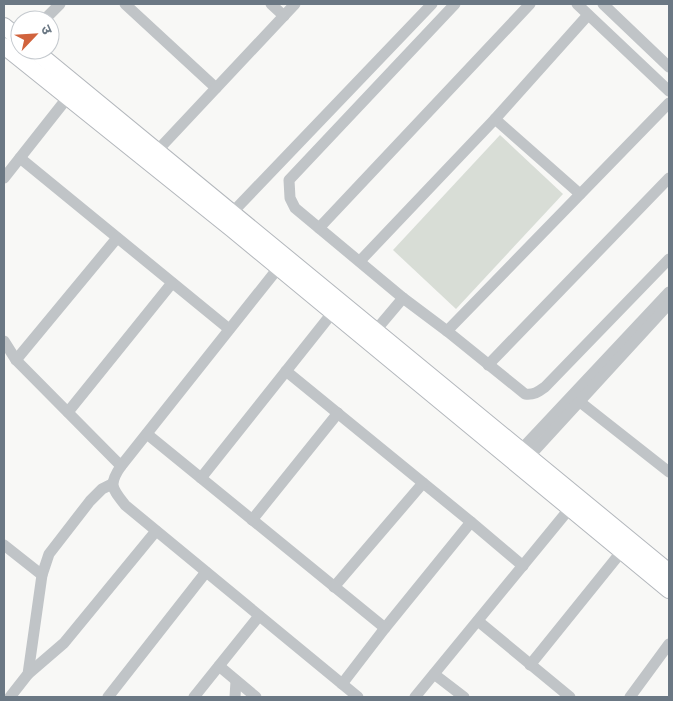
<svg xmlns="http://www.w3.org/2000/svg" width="673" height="701" font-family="Ubuntu,'Noto Sans Devanagari',sans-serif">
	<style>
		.green { fill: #d8ddd6 }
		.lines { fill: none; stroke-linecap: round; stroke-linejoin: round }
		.secondary-casing { stroke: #b3b7bc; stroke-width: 18 }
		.street { stroke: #c0c4c7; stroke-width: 11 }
		.secondary { stroke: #fff; stroke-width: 16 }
	</style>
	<rect width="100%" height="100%" fill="#f8f8f6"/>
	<path class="green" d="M500 135 563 194 456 309 393 250Z"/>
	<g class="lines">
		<defs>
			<g id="secondary">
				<path d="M4 26 20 39"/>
				<path d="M4 46 232 229 669 590"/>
				<path d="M34 50 669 572"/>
			</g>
		</defs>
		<use href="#secondary" class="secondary-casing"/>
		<g class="street">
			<path d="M125 4 216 88"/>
			<path d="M271 4 284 16"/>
			<path d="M455 4 289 180 290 198 295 208 403 298 447 331 525 394C534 395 538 392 545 387L669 259"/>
			<path d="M577 4 669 91"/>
			<path d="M603 4 669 67"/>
			<path d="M44 20 60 4"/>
			<path d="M495 119 580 194"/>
			<path d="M157 151 295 4"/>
			<path d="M20 158 229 329"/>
			<path d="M4 178 68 97"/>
			<path d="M228 217 432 4"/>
			<path d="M319 228 530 4"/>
			<path d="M360 261 495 119 588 15"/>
			<path d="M376 330 403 298"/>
			<path d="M447 331 669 103"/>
			<path d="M4 341 16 360 121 466 279 267"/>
			<path d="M16 360 117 238"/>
			<path d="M488 365 669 178"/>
			<path d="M286 371 471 522"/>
			<path d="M580 402 669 472"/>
			<path d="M68 412 172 283"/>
			<path d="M147 434 385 628 471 522 523 566"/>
			<path d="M516 455 669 292"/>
			<path d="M525 461 669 304"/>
			<path d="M121 466C108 485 112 488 125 505L358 697"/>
			<path d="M201 478 333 312"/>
			<path d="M252 520 338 413"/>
			<path d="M4 545 42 575"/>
			<path d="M334 587 423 483"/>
			<path d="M478 621 570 697"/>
			<path d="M530 665 622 551"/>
			<path d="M219 666 256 697"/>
			<path d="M28 674 64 643 156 531"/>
			<path d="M434 674 464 697"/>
			<path d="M342 684 385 628"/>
			<path d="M10 697 28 674 42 575 49 554 90 501 102 489 112 484"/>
			<path d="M108 697 206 572"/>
			<path d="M194 697 259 616"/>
			<path d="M235 697 236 681"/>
			<path d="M415 697 570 508"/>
			<path d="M630 697 669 644"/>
		</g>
		<use href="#secondary" class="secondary"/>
	</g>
	<rect width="673" height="701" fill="none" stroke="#6b7884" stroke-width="10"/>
	<g transform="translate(35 35) rotate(65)"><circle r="24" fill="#ffffff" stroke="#c4c9ce"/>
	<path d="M0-4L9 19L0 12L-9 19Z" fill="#d1633d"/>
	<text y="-8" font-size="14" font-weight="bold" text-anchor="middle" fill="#6b7884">उ</text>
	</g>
</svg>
